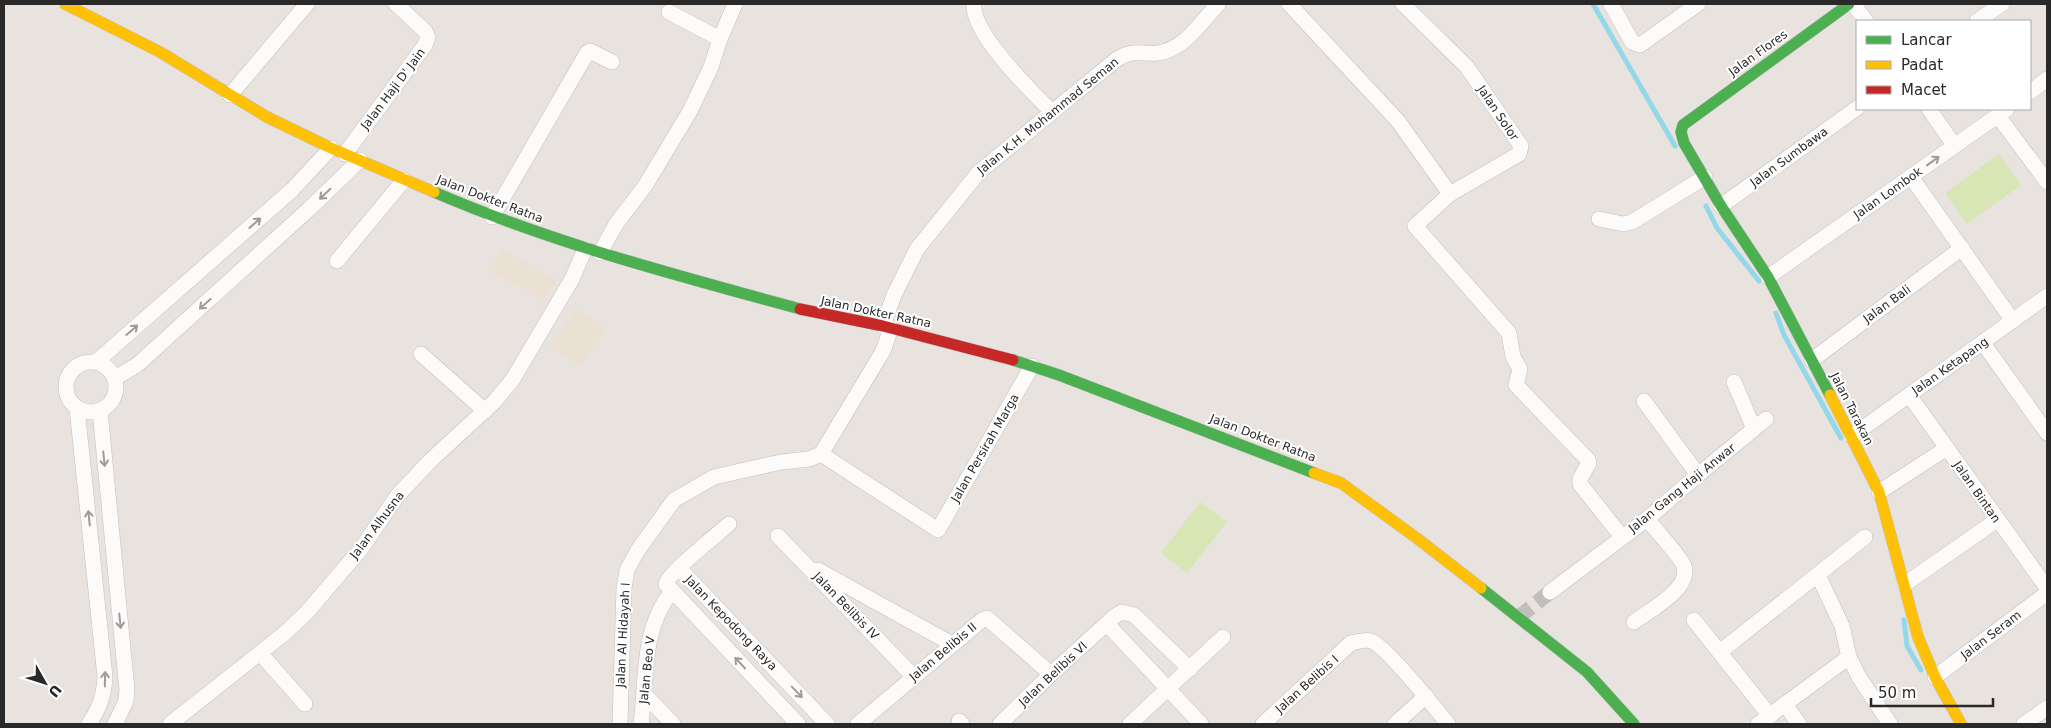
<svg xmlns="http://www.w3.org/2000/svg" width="2051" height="728" font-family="'DejaVu Sans',sans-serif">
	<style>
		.education { fill: #ebe1d3 }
		.pitch { fill: #d8e6b5 }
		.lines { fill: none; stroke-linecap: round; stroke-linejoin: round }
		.stream { stroke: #93d8e8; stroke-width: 5 }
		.street-tunnel { stroke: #c2beba; stroke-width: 15; stroke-dasharray: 15 8; stroke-linecap: butt }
		.street-casing { stroke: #c1bfc0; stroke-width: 16 }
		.fast-casing { stroke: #c1bfc0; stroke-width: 12 }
		.slow-casing { stroke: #c1bfc0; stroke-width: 12 }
		.jam-casing { stroke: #c1bfc0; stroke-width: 12 }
		.street { stroke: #fcfbfa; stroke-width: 15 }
		.fast { stroke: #4caf50; stroke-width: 11 }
		.slow { stroke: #ffc107; stroke-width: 11 }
		.jam { stroke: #c62828; stroke-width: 11 }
		.oneway { stroke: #9d9c9c }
		.labels { text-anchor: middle; stroke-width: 4; stroke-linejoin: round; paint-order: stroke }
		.street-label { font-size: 12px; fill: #292929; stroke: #fff }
	</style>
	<rect width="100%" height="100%" fill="#e8e3de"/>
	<g class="education">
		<path d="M501 249 557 280 544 300 488 271Z"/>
		<path d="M577 309 606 329 579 366 550 345Z"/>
	</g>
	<g class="pitch">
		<path d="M1999 154 2021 185 1967 224 1945 193Z"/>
		<path d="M1200 502 1227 522 1187 573 1161 553Z"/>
	</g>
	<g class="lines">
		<g class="stream">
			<path d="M1593 4 1675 146"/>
			<path d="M1706 206 1717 228 1759 281"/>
			<path d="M1776 313 1784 335 1841 438"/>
			<path d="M1904 620 1907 646 1921 670"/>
		</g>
		<path class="street-tunnel" d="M1519 617 1550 592"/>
		<defs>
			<g id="street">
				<path d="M974 4C971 33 1031 91 1052 112"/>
				<path d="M1289 4 1398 121 1450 194"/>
				<path d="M1403 4 1467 67 1521 146 1519 154 1450 194 1415 226 1509 333 1513 357 1520 369 1516 385 1588 460 1589 463 1580 479V484L1622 537"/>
				<path d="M1611 4 1632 42 1640 45 1698 4"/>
				<path d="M1853 4 1866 21"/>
				<path d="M669 12 720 39"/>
				<path d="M1977 21 2002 4"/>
				<path d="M2030 92 2047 79"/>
				<path d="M230 95 307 4"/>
				<path d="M1929 109 1954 145"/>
				<path d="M1998 116 2047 182"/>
				<path d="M345 154 425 45 428 37 425 31 396 4"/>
				<path d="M1911 177 2013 321"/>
				<path d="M1721 206 1857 108"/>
				<path d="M492 217 587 53 590 51 612 62"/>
				<path d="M1599 219 1623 224 1632 222 1705 177"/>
				<path d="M600 253 616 224 645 186 690 111 711 67 720 39 735 4"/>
				<path d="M337 261 404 180"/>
				<path d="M1768 277 2007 109"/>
				<path d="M883 326 894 295 917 249 979 172 1117 59C1134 48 1141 55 1158 53 1184 50 1202 21 1218 4"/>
				<path d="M1983 343 2047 433"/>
				<path d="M421 354 485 411"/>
				<path d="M1812 360 1962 248"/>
				<path d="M96 362 292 190 331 148"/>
				<circle cx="91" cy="387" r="25"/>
				<path d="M115 378 137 365 309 209 360 160"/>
				<path d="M1734 382 1754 429"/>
				<path d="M1909 395 2047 588"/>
				<path d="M1644 401 1698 475"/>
				<path d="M77 408 105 677C104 696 99 709 89 724"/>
				<path d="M100 411 127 690 126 701 115 724"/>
				<path d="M1852 436 2047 296"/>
				<path d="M821 454 938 530 1032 366"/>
				<path d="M1879 492 1947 448"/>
				<path d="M729 524C718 534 668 573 666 584L798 724"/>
				<path d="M778 536 914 677"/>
				<path d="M679 568 827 724"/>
				<path d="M818 570 952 644"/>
				<path d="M1818 575 1842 626 1849 657 1859 677 1890 724"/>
				<path d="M1905 584 1997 520"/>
				<path d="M1550 592 1647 519 1698 475 1766 419"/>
				<path d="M1694 620 1770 716"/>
				<path d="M1634 622C1650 610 1697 586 1682 562 1672 547 1658 533 1647 519"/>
				<path d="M1107 624 1201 724"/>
				<path d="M1721 651 1865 537"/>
				<path d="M260 653 305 704"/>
				<path d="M1935 677 2047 593"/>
				<path d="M645 695 673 724"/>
				<path d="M1785 704 1799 724"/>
				<path d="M959 721 962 724"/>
				<path d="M170 724 285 633 307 612 361 549 397 496 431 460 495 401 513 379 572 279 585 249"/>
				<path d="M620 724 624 588 627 570 638 550 674 500 714 477 781 462 809 459 821 454 883 351 891 328"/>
				<path d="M641 724C647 679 641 629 672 591"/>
				<path d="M858 724 982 620 987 618 1051 674"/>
				<path d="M1000 724 1051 674 1115 616 1122 612 1134 615 1190 669"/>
				<path d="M1130 724 1223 637"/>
				<path d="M1263 724 1351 643C1357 642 1365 639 1371 641 1386 646 1436 709 1448 724"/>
				<path d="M1395 724 1426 696"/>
				<path d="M1758 724 1849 657"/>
				<path d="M2024 724 2047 708"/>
			</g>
			<g id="fast">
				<path d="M434 192C552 243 676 275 800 309"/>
				<path d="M1013 360 1059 375 1314 473"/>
				<path d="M1830 395 1768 277 1721 206 1684 143 1681 132 1683 125 1849 4"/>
				<path d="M1481 588 1587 672 1634 724"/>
			</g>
			<g id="slow">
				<path d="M65 4 160 52 267 117 331 148 434 192"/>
				<path d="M1830 395 1879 492 1918 637 1935 677 1961 724"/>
				<path d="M1314 473 1341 483 1418 539 1481 588"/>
			</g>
			<path id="jam" d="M800 309 883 326 1013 360"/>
		</defs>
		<use href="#street" class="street-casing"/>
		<use href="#fast" class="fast-casing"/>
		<use href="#slow" class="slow-casing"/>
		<use href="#jam" class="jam-casing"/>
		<use href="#street" class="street"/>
		<use href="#fast" class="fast"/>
		<use href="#slow" class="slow"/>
		<use href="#jam" class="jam"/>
	</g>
	<defs><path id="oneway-shaft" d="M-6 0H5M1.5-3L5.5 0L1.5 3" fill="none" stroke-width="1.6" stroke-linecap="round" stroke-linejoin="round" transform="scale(1.25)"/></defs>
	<g class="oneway">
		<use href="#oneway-shaft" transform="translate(1933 161) rotate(-36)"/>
		<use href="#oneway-shaft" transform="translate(325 194) rotate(136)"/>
		<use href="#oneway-shaft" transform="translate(255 223) rotate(-41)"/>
		<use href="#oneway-shaft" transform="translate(205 304) rotate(138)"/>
		<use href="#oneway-shaft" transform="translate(132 330) rotate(-41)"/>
		<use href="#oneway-shaft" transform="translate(104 459) rotate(84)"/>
		<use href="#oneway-shaft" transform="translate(89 518) rotate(-96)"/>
		<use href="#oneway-shaft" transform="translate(120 621) rotate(84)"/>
		<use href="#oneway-shaft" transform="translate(740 663) rotate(-133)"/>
		<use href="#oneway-shaft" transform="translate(105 679) rotate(-89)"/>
		<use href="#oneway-shaft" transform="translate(797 692) rotate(46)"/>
	</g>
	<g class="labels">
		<g class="street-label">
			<text transform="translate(1758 53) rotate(-36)" y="4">Jalan Flores</text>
			<text transform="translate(393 89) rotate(-53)" y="4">Jalan Haji D' Jain</text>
			<text transform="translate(1498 113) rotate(56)" y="4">Jalan Solor</text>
			<text transform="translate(1048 116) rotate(-39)" y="4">Jalan K.H. Mohammad Seman</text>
			<text transform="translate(1789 157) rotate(-36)" y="4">Jalan Sumbawa</text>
			<text transform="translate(1888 193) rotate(-35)" y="4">Jalan Lombok</text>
			<text transform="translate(490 199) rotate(21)" y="4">Jalan Dokter Ratna</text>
			<text transform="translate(1887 304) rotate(-36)" y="4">Jalan Bali</text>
			<text transform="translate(876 312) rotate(12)" y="4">Jalan Dokter Ratna</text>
			<text transform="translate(1950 366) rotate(-35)" y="4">Jalan Ketapang</text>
			<text transform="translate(1852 409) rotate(63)" y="4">Jalan Tarakan</text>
			<text transform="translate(1263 438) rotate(21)" y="4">Jalan Dokter Ratna</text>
			<text transform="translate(985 448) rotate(-60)" y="4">Jalan Persirah Marga</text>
			<text transform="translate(1682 488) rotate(-39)" y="4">Jalan Gang Haji Anwar</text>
			<text transform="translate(1977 492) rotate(55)" y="4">Jalan Bintan</text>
			<text transform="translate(377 525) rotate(-53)" y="4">Jalan Alhusna</text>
			<text transform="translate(846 606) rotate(46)" y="4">Jalan Belibis IV</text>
			<text transform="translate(731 623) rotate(46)" y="4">Jalan Kepodong Raya</text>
			<text transform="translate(623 635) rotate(-87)" y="4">Jalan Al Hidayah I</text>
			<text transform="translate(1991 635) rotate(-37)" y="4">Jalan Seram</text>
			<text transform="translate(943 652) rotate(-40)" y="4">Jalan Belibis II</text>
			<text transform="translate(647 670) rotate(-84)" y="4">Jalan Beo V</text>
			<text transform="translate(1053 674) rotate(-43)" y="4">Jalan Belibis VI</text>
			<text transform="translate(1307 684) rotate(-42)" y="4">Jalan Belibis I</text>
		</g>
	</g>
	<rect width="2051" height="728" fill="none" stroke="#292929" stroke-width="10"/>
	<rect x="1856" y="20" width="175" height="90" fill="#ffffff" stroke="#a9a9a9"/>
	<rect x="1866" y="36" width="25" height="8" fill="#4caf50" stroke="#a9a9a9"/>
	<text x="1901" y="45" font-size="15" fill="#292929">Lancar</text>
	<rect x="1866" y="61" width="25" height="8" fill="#ffc107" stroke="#a9a9a9"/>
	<text x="1901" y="70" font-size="15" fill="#292929">Padat</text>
	<rect x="1866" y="86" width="25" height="8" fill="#c62828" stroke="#a9a9a9"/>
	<text x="1901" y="95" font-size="15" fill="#292929">Macet</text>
	<g transform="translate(45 683) rotate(129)" stroke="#ffffff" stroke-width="4" paint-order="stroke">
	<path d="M0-4L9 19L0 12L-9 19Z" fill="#292929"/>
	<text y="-8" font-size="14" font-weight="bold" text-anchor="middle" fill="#292929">U</text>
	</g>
	<path d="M1871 698v8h122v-8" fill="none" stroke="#292929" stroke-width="2.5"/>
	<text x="1878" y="698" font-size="15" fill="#292929" stroke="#ffffff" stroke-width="4" paint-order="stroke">50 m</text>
</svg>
